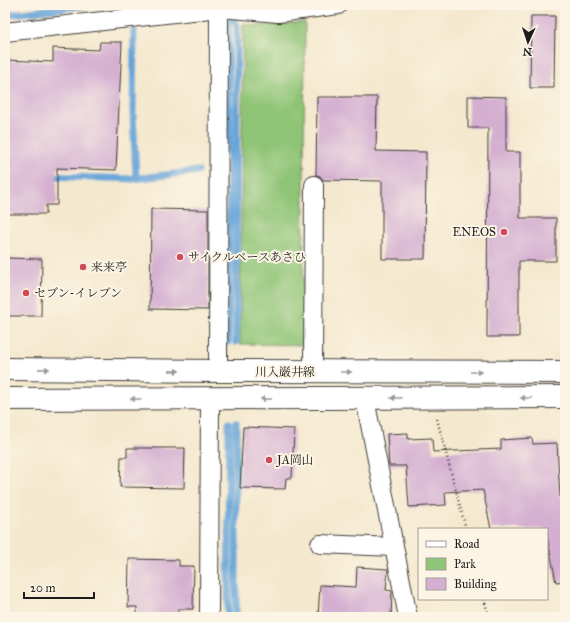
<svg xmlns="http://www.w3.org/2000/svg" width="570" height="622" font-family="'IM FELL Great Primer','Noto Serif JP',serif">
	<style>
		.green { fill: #8fc476; stroke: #567049 }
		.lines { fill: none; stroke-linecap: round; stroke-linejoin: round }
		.stream { stroke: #67a5d9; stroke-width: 7 }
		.building { fill: #d4afd1 }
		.minor-casing { stroke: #3c3b37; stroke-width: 20 }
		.secondary-casing { stroke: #3c3b37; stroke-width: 24 }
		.path { stroke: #3c3b37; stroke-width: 2.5; stroke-dasharray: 1 3; stroke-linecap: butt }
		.minor { stroke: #fff; stroke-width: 18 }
		.secondary { stroke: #fff; stroke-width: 22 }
		.oneway { fill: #999 }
		.poi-dot { fill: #d1495b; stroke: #fcf5e5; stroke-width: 1.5 }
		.labels { text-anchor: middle; stroke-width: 4; stroke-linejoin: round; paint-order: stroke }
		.poi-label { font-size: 12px; fill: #1c1c1c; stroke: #fcf5e5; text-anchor: start }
		.street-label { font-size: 12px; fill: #1c1c1c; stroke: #fcf5e5 }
	</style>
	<rect width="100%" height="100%" fill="#fcf5e5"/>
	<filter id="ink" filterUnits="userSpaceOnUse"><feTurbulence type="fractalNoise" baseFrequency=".025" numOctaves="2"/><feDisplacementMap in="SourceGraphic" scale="8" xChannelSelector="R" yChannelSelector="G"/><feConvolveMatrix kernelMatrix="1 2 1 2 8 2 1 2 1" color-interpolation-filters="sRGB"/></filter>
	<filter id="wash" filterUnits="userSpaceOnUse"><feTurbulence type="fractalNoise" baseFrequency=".012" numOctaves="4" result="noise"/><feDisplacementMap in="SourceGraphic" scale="16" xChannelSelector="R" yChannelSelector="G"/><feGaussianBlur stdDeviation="0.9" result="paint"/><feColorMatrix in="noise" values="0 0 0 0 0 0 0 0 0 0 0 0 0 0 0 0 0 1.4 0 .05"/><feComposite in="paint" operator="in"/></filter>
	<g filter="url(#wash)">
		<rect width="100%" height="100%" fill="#f4e8ce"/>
		<path class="green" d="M305 22 303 345 240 344 243 24 258 26Z"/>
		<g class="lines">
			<g class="stream">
				<path d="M5 15 90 5"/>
				<path d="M233 18 237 26 236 342"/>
				<path d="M134 31 133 113 136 178"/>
				<path d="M49 176 133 179 198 171"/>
				<path d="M228 342 230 173 228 26 237 10"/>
				<path d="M228 617 229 423"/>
				<path d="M236 617V423"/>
			</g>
		</g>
		<g id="blocks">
			<g class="building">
				<path d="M531 16H555L554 88H530Z"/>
				<path d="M100 42H122L116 170 57 168V205H46V214H5V60L53 62V48L99 50Z"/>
				<path d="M468 96 506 97V152H520V218H556V261H519V337H487L488 128H468Z"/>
				<path d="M317 97H377L376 151 426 152 425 259H382V181L323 180 320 176 316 175Z"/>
				<path d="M151 209 208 210V310L150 309Z"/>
				<path d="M5 258 42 259 41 316H5Z"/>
				<path d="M243 427 294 429 292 478H286L285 489 240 488Z"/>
				<path d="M408 433V439L432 438 433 452 501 449V440L532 438 533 444 557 443 560 497 565 496V581L556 582 547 536V529H491L483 490 445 492 446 505 409 507 406 466H389L387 434Z"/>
				<path d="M127 448H185L184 488 120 487 121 457H127Z"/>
				<path d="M129 559 179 560V566H194L193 609H178V616L137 615V607H128Z"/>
				<path d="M357 567 388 569 386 590 392 591 391 617H318L320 585 356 587Z"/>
			</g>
		</g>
	</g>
	<g filter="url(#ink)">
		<use href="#blocks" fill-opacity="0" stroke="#3c3b37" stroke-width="1"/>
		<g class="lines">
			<defs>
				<g id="minor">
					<path d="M5 32 219 8 278 13 338 5"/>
					<path d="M218 371 219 8"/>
					<path d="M313 372 314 185"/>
					<path d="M365 399 408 617"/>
					<path d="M320 544 394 547"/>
					<path d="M209 617 210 399"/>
				</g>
				<g id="secondary">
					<path d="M5 369 218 371 565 372"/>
					<path d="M5 399 565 397"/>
				</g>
			</defs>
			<use href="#minor" class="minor-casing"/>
			<use href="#secondary" class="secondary-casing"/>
			<g class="path">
				<path d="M437 419 466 529"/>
				<path d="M484 599 489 617"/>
			</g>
			<use href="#minor" class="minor"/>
			<use href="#secondary" class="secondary"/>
		</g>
		<defs><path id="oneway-solid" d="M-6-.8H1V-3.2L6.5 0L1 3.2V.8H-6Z"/></defs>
		<g class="oneway">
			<use href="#oneway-solid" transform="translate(44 369) rotate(1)"/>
			<use href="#oneway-solid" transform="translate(174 371) rotate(1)"/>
			<use href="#oneway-solid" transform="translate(346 372)"/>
			<use href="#oneway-solid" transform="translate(476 372)"/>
			<use href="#oneway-solid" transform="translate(396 398) rotate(180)"/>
			<use href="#oneway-solid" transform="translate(526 398) rotate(180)"/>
			<use href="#oneway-solid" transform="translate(136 399) rotate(180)"/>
			<use href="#oneway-solid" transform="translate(266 399) rotate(180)"/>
		</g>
	</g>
	<g class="poi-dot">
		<circle cx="504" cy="232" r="4"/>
		<circle cx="180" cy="257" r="4"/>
		<circle cx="83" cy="267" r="4"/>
		<circle cx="26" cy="293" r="4"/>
		<circle cx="269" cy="460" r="4"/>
	</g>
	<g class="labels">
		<g class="poi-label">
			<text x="496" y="236" text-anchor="end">ENEOS</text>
			<text x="188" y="261">サイクルベースあさひ</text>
			<text x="91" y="271">来来亭</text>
			<text x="34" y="297">セブン-イレブン</text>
			<text x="277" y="464">JA岡山</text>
		</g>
		<g class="street-label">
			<text x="285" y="376">川入巌井線</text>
		</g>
	</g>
	<rect width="570" height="622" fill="none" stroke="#fcf5e5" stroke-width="20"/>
	<rect x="418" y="528" width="130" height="72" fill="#fcf5e5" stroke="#a29e95"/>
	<rect x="426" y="541" width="20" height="6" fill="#ffffff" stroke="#a29e95"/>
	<text x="454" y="548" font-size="12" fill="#1c1c1c">Road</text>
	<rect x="426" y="558" width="20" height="12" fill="#8fc476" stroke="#a29e95"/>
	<text x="454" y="568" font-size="12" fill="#1c1c1c">Park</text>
	<rect x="426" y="578" width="20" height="12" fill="#d4afd1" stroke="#a29e95"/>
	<text x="454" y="588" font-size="12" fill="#1c1c1c">Building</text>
	<g transform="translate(528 42) rotate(183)" stroke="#fcf5e5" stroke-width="3" paint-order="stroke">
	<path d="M0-3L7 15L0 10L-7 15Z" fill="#1c1c1c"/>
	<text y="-6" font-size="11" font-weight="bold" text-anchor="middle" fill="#1c1c1c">N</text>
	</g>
	<path d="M24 592v6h70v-6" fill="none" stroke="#1c1c1c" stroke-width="2"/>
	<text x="30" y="592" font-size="12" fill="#1c1c1c" stroke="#fcf5e5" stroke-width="3" paint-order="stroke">20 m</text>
</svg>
